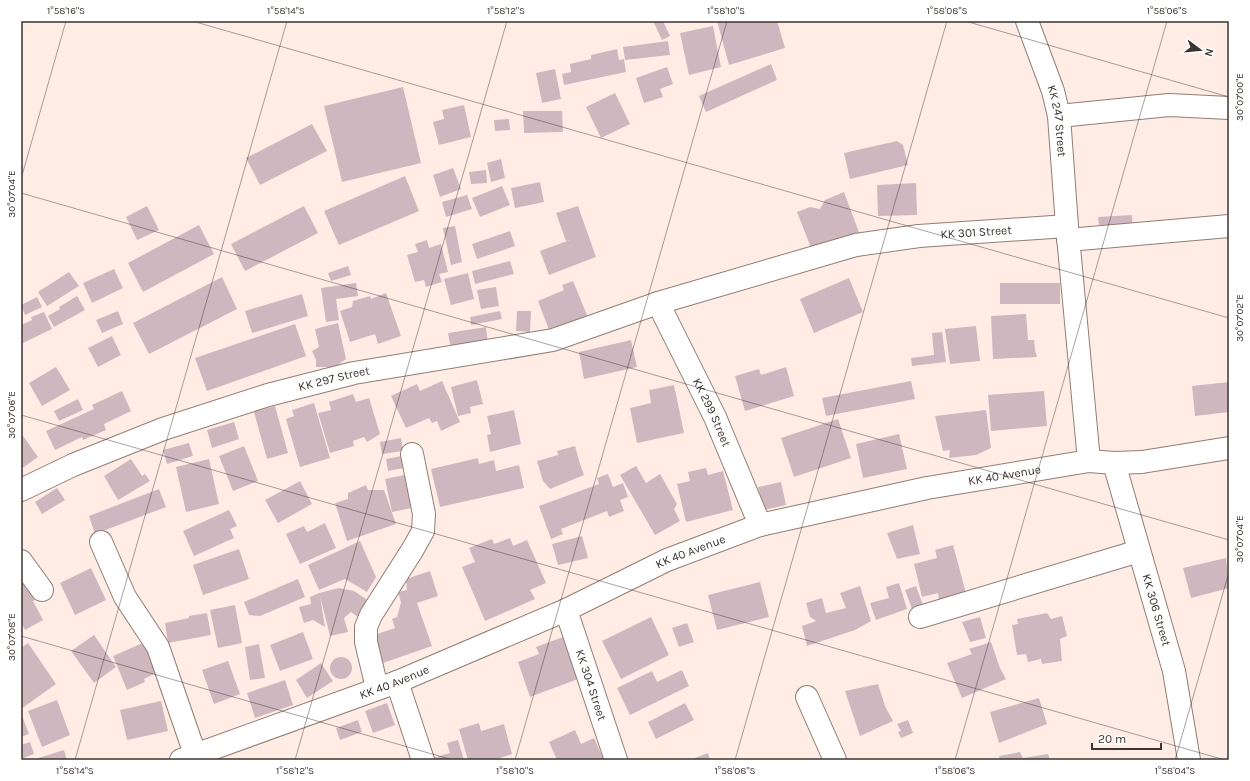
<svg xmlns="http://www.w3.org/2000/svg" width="1250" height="781" font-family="Karla,sans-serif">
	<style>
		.building { fill: #ceb7bf }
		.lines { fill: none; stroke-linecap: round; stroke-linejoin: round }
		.minor-casing { stroke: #917d74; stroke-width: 24 }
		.minor { stroke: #fff; stroke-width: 22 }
		.ticks { fill: none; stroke: #3c3430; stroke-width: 1; stroke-opacity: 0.45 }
		.labels { text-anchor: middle; stroke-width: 4; stroke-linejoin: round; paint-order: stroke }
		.street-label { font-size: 12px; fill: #3c3430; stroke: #fff }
		.neatline { fill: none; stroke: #3c3430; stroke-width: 1.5 }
		.ticks-label { font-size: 10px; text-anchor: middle; fill: #3c3430 }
	</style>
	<rect width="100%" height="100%" fill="#ffede5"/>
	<g class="building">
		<path d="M653 21H663L670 36 662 40Z"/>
		<path d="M717 21H777L785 48 729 65Z"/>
		<path d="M713 26 721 67 689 75 680 33Z"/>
		<path d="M668 41 670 55 625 60 623 47Z"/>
		<path d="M617 49 619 60 624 59 626 72 564 85 562 74 571 72 570 64 591 59V55Z"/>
		<path d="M771 64 777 80 706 112 699 96Z"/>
		<path d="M667 67 673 84 660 89 663 97 644 103 636 78Z"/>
		<path d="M555 69 561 99 542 103 536 73Z"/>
		<path d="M403 87 421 163 342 182 324 106Z"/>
		<path d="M615 93 630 124 601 138 586 107Z"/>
		<path d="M464 105 471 137 439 145 433 122 444 119 442 110Z"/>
		<path d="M523 111H562L563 132 524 133Z"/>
		<path d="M509 119 510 130 495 131 494 120Z"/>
		<path d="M312 124 327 151 260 185 246 158Z"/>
		<path d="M897 141 903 145 908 165 850 179 844 153Z"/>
		<path d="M501 159 505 178 491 182 487 163Z"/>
		<path d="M453 168 461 189 440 197 433 175Z"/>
		<path d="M486 170 487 183 471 184 469 172Z"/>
		<path d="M405 176 419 211 339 245 324 211Z"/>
		<path d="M540 182 544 202 515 208 511 188Z"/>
		<path d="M916 183 917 215 878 216 877 185Z"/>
		<path d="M502 186 510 205 480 217 472 198Z"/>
		<path d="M844 192 860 235 813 253 797 212 810 207 820 209 825 200Z"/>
		<path d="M467 195 472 209 446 217 442 202Z"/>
		<path d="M147 206 159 230 137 240 126 217Z"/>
		<path d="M304 206 318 233 245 271 231 244Z"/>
		<path d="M578 206 596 257 549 275 540 251 570 240 566 241 556 213Z"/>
		<path d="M1132 215 1133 231 1100 233 1098 217Z"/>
		<path d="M199 225 214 254 143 292 128 263Z"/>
		<path d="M455 226 462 262 451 265 443 228Z"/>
		<path d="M510 231 515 246 477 259 472 244Z"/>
		<path d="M427 240 429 248 441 244 448 272 439 274 442 282 426 287 424 280 415 282 407 255 418 252 415 244Z"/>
		<path d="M510 261 514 274 475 284 472 271Z"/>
		<path d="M348 266 351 275 331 281 328 273Z"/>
		<path d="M114 269 123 288 92 303 83 283Z"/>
		<path d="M69 272 79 286 47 306 38 292Z"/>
		<path d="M468 273 474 299 451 305 444 279Z"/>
		<path d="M222 277 237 309 149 354 133 323Z"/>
		<path d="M849 278 863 312 814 333 800 299Z"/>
		<path d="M573 281 589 320 551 335 538 301 564 290 562 285Z"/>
		<path d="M356 283 358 296 336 299 339 320 326 322 321 288Z"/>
		<rect x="1000" y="283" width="60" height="21"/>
		<path d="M496 287 499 306 481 309 477 290Z"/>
		<path d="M386 293 401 336 378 344 375 334 350 342 340 311 352 307 353 301 370 296 371 299Z"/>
		<path d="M302 294 308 316 252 333 245 311Z"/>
		<path d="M77 296 85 310 54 327 48 316 60 309 59 307Z"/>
		<path d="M37 297 42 307 25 315 21 305Z"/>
		<path d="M118 311 123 324 102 333 96 320Z"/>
		<path d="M500 311 502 319 471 325 470 317Z"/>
		<path d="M517 311H531L530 332 516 331Z"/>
		<path d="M44 312 52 329 21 344V325L32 320 31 317Z"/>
		<path d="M1026 314 1028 340H1034L1035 350 1037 357 993 359 991 316Z"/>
		<path d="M338 323 346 359 335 367H316V360L312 351 319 347 315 329Z"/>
		<path d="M295 324 306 356 207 391 195 358Z"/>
		<path d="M976 326 980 361 950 364 945 329Z"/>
		<path d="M486 327 488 345 451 350 448 333Z"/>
		<path d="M942 332 946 362 912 366 911 358 934 355 932 333Z"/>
		<path d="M112 336 121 355 98 367 88 348Z"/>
		<path d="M631 340 637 367 584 379 579 352Z"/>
		<path d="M56 367 70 390 42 406 29 383Z"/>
		<path d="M786 367 794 396 745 411 735 376 759 369 761 375Z"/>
		<path d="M477 380 483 404 470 407 471 413 458 416 451 387Z"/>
		<path d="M442 381 460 422 441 431 437 421 432 423 429 418 406 428 391 396 417 384 420 391Z"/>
		<path d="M911 381 915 399 826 416 822 398Z"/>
		<path d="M1229 382V412L1195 416 1192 386Z"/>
		<path d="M674 385 684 433 637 443 630 408 651 403 649 390Z"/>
		<path d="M122 391 131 411 104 424 106 430 83 440 82 437 55 450 46 431 94 409 92 405Z"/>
		<path d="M1044 391 1047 426 991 431 988 395Z"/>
		<path d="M353 394 356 402 369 398 380 434 367 442 364 437 353 441 354 446 330 453 318 413 331 410 329 402Z"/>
		<path d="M78 399 83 410 59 421 54 411Z"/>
		<path d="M314 403 330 458 300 467 286 419 294 416 292 410Z"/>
		<path d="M275 406 288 453 267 459 254 412Z"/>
		<path d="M514 410 521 444 490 452 487 435 491 434 487 416Z"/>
		<path d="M986 410 991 448 976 455 949 458 950 450 943 451 935 416Z"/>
		<path d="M838 419 851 458 794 477 781 438Z"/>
		<path d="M234 422 239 439 212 448 207 430Z"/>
		<path d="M21 433 38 457 21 469Z"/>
		<path d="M899 434 907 469 863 478 856 444Z"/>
		<path d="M401 438 403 451 382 454 380 442Z"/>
		<path d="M189 443 193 456 167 464 163 450Z"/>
		<path d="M244 446 258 481 233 491 219 456Z"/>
		<path d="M575 446 580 464 584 475 550 489 543 481 537 461 558 455 557 451Z"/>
		<path d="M407 455 409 467 388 471 386 459Z"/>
		<path d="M478 458 479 464 494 460 496 471 519 465 524 488 440 507 431 469Z"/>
		<path d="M131 459 142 476 145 474 150 481 118 500 104 476Z"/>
		<path d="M209 459 219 504 186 512 176 467Z"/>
		<path d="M636 466 646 483 660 474 677 504 674 509 680 521 655 535 620 475Z"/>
		<path d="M706 468 708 475 723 471 733 510 686 522 677 484 690 481 688 472Z"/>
		<path d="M409 474 416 507 392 512 385 479Z"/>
		<path d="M608 474 613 487 623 483 628 497 620 500 624 511 609 517 607 511 561 529 563 534 551 539 539 506 599 484 597 478Z"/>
		<path d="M300 481 312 504 278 523 265 500Z"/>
		<path d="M781 482 786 505 764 510 758 487Z"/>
		<path d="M366 485 368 490H384L396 524 347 541 335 503 348 499V493Z"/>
		<path d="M57 488 65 500 42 514 35 502Z"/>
		<path d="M159 489 166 507 95 534 89 516Z"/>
		<path d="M229 510 237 526 230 529 234 538 194 556 183 531Z"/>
		<path d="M325 523 336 548 300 564 286 534 304 526 307 532Z"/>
		<path d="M913 525 920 554 897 559 887 533Z"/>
		<path d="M582 536 588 558 558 565 552 544Z"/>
		<path d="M510 538 513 546 527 540 546 583 530 590 535 599 485 621 462 567 475 562 469 548 492 539 494 544Z"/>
		<path d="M360 541 376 577 367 592 345 579 319 590 308 565Z"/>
		<path d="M953 545 966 593 939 600 938 593 922 597 914 564 937 558 935 550Z"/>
		<path d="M239 549 249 579 203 595 193 565Z"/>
		<path d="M1226 558 1229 588 1191 598 1183 568Z"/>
		<path d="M91 568 106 600 75 615 60 583Z"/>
		<path d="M430 571 438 596 417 603 432 646 383 663 374 635 395 628 392 619 397 617 401 602 398 592 407 590 406 579Z"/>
		<path d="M21 578 41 597 33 601 43 620 25 630 21 622Z"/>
		<path d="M298 579 305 597 260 616 249 615 244 602Z"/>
		<path d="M760 582 769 617 717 630 708 595Z"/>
		<path d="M899 583 907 609 876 620 870 603 889 598 886 587Z"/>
		<path d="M860 586 871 621 855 630 807 646 802 626 816 621 810 617 806 603 822 598 826 613 846 608 840 593Z"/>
		<path d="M916 586 923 605 912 609 905 590Z"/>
		<path d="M339 588 354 591 369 601 358 617 351 612 344 618 348 632 330 636 320 596 325 627 313 620 304 623 299 607 311 604 310 597 319 593Z"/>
		<path d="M235 605 242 643 218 648 210 610Z"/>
		<path d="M207 613 211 635 168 643 165 623 189 618V616Z"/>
		<path d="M1047 613 1051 619 1062 616 1067 636 1060 639 1062 661 1042 664 1041 659 1028 662 1026 654 1017 655 1012 625 1018 624 1017 619Z"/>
		<path d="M651 617 669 655 621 679 602 641Z"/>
		<path d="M980 617 986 638 970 642 962 622Z"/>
		<path d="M687 623 694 642 679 647 672 628Z"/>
		<path d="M303 632 313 659 280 671 270 645Z"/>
		<path d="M94 635 116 667 94 683 71 651Z"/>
		<path d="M563 637 578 679 530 697 518 662 539 654 536 647Z"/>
		<path d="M145 642 158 672 144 679 145 682 127 690 113 656Z"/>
		<path d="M991 642 1000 668 1006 679 962 698 947 663 972 654 969 649Z"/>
		<path d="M28 643 56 684 21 709V648Z"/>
		<path d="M259 644 265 678 250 680 245 647Z"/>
		<circle cx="341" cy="668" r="11"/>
		<path d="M228 661 240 694 214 704 202 670Z"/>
		<path d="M321 663 333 681 307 698 296 680Z"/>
		<path d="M682 670 689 686 630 715 617 688 652 671 657 682Z"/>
		<path d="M285 680 293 705 255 718 247 693Z"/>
		<path d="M878 684 885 706 893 721 860 736 845 691Z"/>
		<path d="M1039 698 1047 724 999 743 990 712Z"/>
		<path d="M57 700 70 735 42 747 28 711Z"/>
		<path d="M161 701 168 731 127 740 120 710Z"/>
		<path d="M387 703 395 725 373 733 365 711Z"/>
		<path d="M685 703 694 720 656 739 648 722Z"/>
		<path d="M21 713 29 734 21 737Z"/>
		<path d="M358 720 362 732 340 740 336 728Z"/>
		<path d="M908 720 913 733 901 738 898 732 901 731 897 724Z"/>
		<path d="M479 723 481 731 504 724 512 754 493 760H468L459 729Z"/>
		<path d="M575 730 581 744 594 738 604 760H557L549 742Z"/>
		<path d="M458 740 464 760H434L433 758 450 753 447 743Z"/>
		<path d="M30 742 34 754 21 759V745Z"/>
		<path d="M64 750 67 760H32Z"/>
		<path d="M1020 752 1023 758 1048 754 1050 760H1000L999 756Z"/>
		<path d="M708 753 710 760H690Z"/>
	</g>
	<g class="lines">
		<defs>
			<g id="minor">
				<path id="s1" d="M1027 21 1053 91 1059 116 1067 226"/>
				<path d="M1059 116 1169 105 1229 108"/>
				<path d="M1068 240 1229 226"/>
				<path id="s2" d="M658 303 715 417 760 525"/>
				<path id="s3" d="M1114 463 1174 671 1189 760"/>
				<path id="s4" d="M21 490 73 465 163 429 268 395 354 373 553 340 658 303 856 245 919 236 1067 226 1089 461"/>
				<path d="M101 542 125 597 158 647 195 754"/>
				<path d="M21 561 42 590"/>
				<path id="s5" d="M566 610 616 760"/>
				<path d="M920 617 1139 551"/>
				<path d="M397 682 423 760"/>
				<path d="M377 688 366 642V627L371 615 413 549 423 531 424 514 412 454"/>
				<path d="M807 697 835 760"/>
				<path id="s6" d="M181 760 397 682 566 610 667 560 760 525 927 488 1089 461 1114 463 1142 462 1229 448"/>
			</g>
		</defs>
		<use href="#minor" class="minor-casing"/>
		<use href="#minor" class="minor"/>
	</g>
	<path class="ticks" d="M192 21 1229 318M965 21 1229 97M21 179 66 21M21 193 1229 540M21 415 1225 760M21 636 453 760M75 760 287 21M295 760 507 21M515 760 727 21M735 760 947 21M955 760 1167 21M1175 760 1229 572"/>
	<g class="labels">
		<g class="street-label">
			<text dy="4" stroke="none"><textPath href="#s1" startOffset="105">KK 247 Street</textPath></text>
			<text dy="4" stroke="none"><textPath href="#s4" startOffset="994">KK 301 Street</textPath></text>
			<text dy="4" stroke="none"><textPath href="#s4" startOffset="333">KK 297 Street</textPath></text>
			<text dy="4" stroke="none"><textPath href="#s2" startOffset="122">KK 299 Street</textPath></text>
			<text dy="4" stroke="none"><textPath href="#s6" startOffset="875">KK 40 Avenue</textPath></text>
			<text dy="4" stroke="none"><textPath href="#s6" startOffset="551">KK 40 Avenue</textPath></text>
			<text dy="4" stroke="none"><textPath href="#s3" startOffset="153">KK 306 Street</textPath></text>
			<text dy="4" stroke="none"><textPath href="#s6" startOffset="227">KK 40 Avenue</textPath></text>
			<text dy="4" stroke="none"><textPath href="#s5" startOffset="79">KK 304 Street</textPath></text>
		</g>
	</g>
	<rect width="1250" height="781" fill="none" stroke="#ffffff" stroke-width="44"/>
	<g transform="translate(1200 50) rotate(106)" stroke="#ffffff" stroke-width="3" paint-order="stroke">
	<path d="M0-3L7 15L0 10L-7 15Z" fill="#3c3430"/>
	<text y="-6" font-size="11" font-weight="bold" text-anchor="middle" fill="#3c3430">N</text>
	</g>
	<path d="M1092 743v6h69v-6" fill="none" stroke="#3c3430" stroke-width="2"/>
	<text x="1098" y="743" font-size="12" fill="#3c3430" stroke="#ffffff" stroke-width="3" paint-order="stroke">20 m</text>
	<rect x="22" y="22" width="1206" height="737" class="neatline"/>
	<g class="ticks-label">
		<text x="66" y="14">1°58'16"S</text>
		<text x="286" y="14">1°58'14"S</text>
		<text x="506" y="14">1°58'12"S</text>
		<text x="726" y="14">1°58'10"S</text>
		<text x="947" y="14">1°58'08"S</text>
		<text x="1167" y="14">1°58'06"S</text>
		<text transform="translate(1239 97) rotate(-90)" y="4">30°07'00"E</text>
		<text transform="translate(11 194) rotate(-90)" y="4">30°07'04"E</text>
		<text transform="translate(1239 318) rotate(-90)" y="4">30°07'02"E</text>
		<text transform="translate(11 415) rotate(-90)" y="4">30°07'06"E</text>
		<text transform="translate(1239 539) rotate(-90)" y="4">30°07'04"E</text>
		<text transform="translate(11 637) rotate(-90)" y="4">30°07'08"E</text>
		<text x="75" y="774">1°58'14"S</text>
		<text x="295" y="774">1°58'12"S</text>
		<text x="515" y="774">1°58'10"S</text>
		<text x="735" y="774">1°58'08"S</text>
		<text x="955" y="774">1°58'06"S</text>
		<text x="1175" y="774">1°58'04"S</text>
	</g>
</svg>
